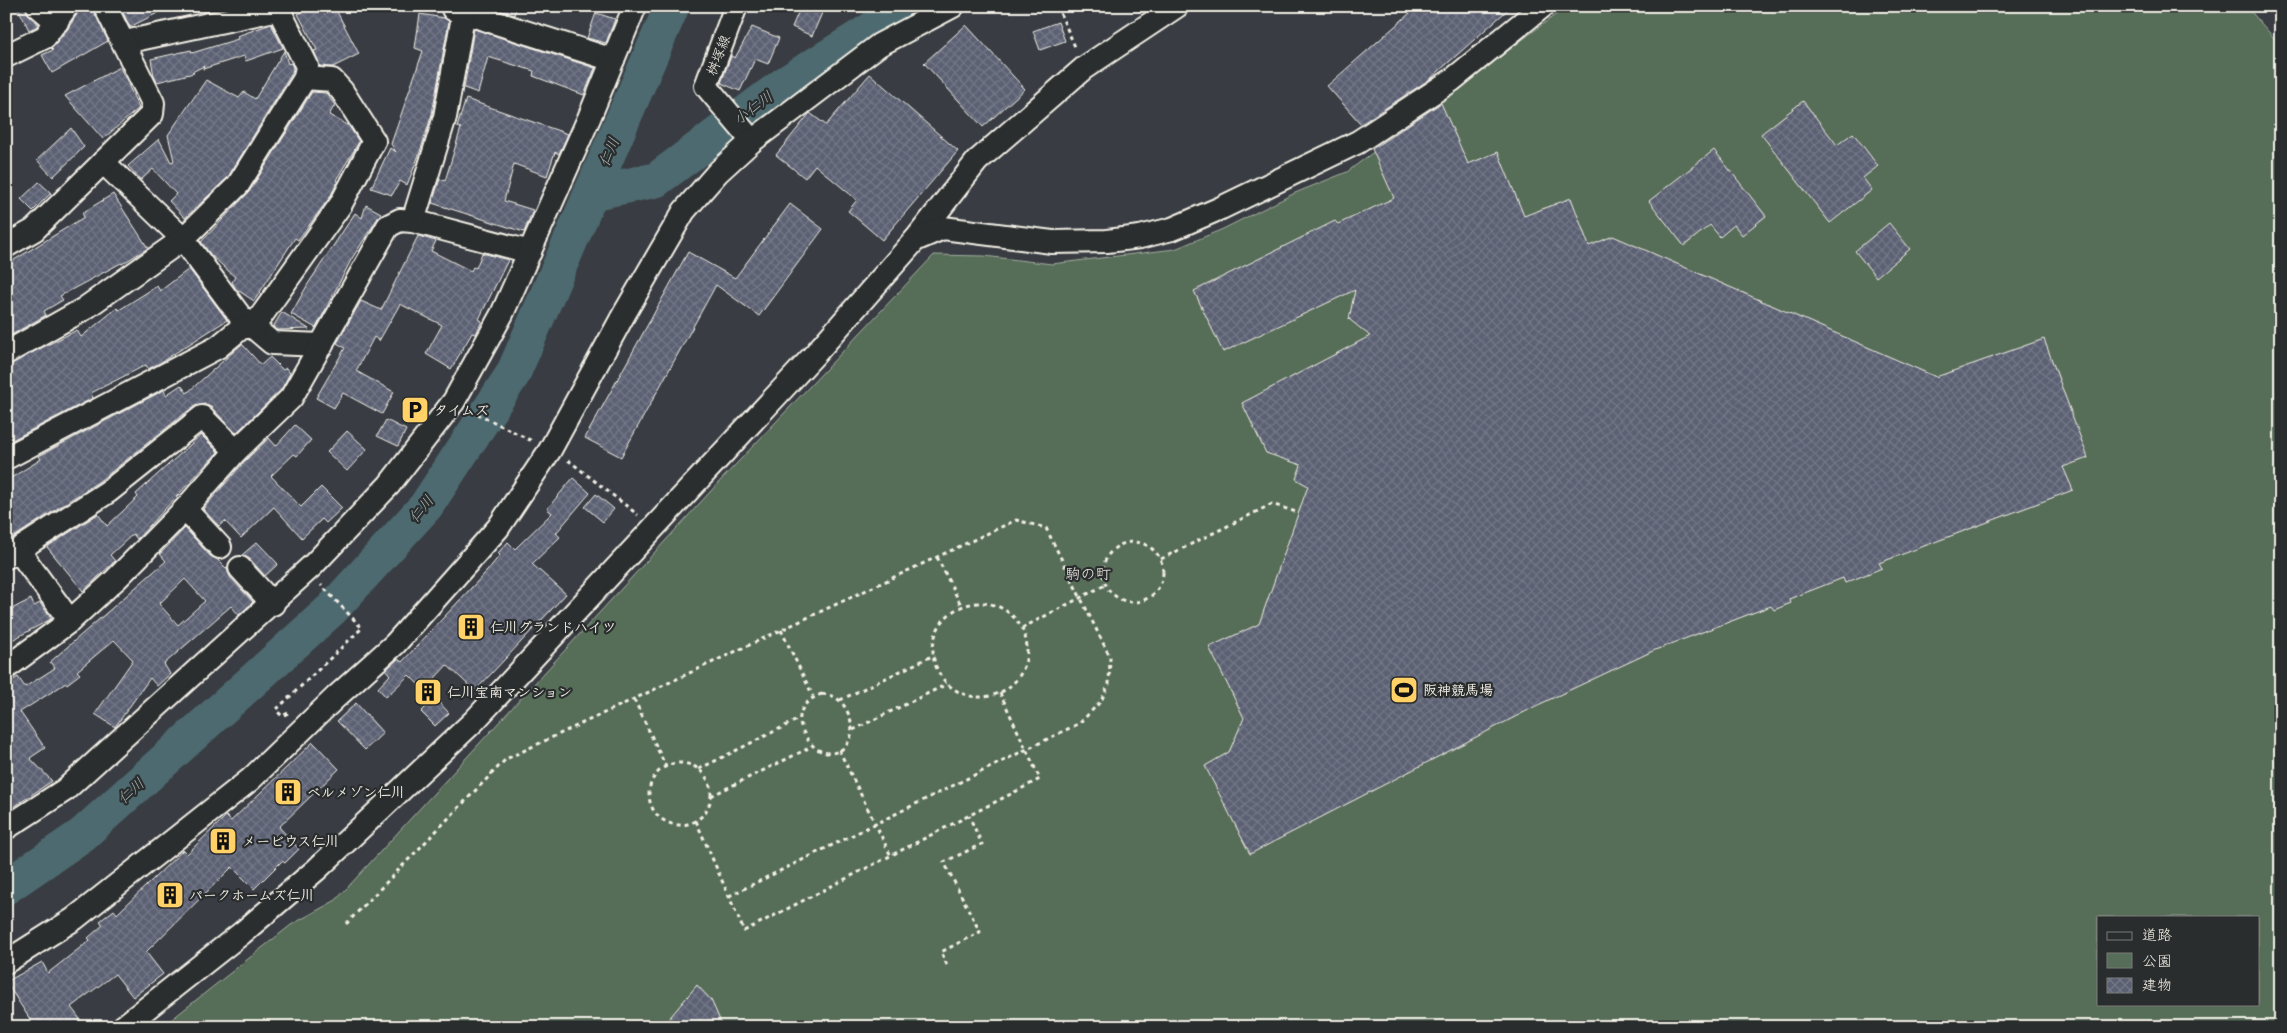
<svg xmlns="http://www.w3.org/2000/svg" width="2287" height="1033" font-family="'Gochi Hand','Klee One',sans-serif">
	<style>
		.green { fill: #566d59; stroke: #a5afa0; fill-rule: evenodd }
		.lines { fill: none; stroke-linecap: round; stroke-linejoin: round }
		.river { stroke: #4d6b70; stroke-width: 35 }
		.building { fill: url(#building-cross-hatch); stroke: #f4f1e8; fill-rule: evenodd }
		.minor-casing { stroke: #f4f1e8; stroke-width: 26 }
		.path { stroke: #f4f1e8; stroke-width: 3; stroke-dasharray: 4 4; stroke-linecap: butt }
		.minor { stroke: #2a2d2e; stroke-width: 22 }
		.labels { text-anchor: middle; stroke-width: 4.5; stroke-linejoin: round; paint-order: stroke }
		.street-label { font-size: 14px; fill: #f4f1e8; stroke: #2a2d2e }
		.poi-label { font-size: 14px; font-weight: bold; fill: #f4f1e8; stroke: #2a2d2e; text-anchor: start }
		.water-label { font-size: 15px; font-style: italic; fill: #a9b5b2; stroke: #2a2d2e }
		.neighbourhood-label { font-size: 15px; fill: #f4f1e8; stroke: #2a2d2e }
	</style>
	<defs>
		<pattern id="building-cross-hatch" width="8" height="8" patternUnits="userSpaceOnUse" patternTransform="scale(1.25)"><rect width="8" height="8" fill="#5b6173"/><path d="M0 0l8 8M0 8l8-8" fill="none" stroke="#737887"/></pattern>
	</defs>
	<rect width="100%" height="100%" fill="#393d43"/>
	<filter id="ink" filterUnits="userSpaceOnUse"><feTurbulence type="fractalNoise" baseFrequency=".02" numOctaves="2"/><feDisplacementMap in="SourceGraphic" scale="10" xChannelSelector="R" yChannelSelector="G"/><feConvolveMatrix kernelMatrix="1 2 1 2 8 2 1 2 1" color-interpolation-filters="sRGB"/></filter>
	<g filter="url(#ink)">
		<path class="green" d="M1567 6H2246L2281 46V1027H162L291 925 336 900 721 480 934 255 984 256 1052 264 1175 249 1223 229 1295 193 1347 172ZM2098 917H2258V1004H2098Z"/>
		<g class="lines">
			<g class="river">
				<path d="M591 193 656 180 786 83 909 6"/>
				<path d="M6 887 82 835 332 609 426 506 513 374 672 6"/>
			</g>
		</g>
		<g class="building">
			<path d="M17 6H25L29 16 38 24 36 27 29 30Z"/>
			<path d="M88 6H92L108 41 52 73 42 55 53 50 51 48 67 30 79 11Z"/>
			<path d="M120 6H171L130 27Z"/>
			<path d="M313 6H334L359 54 333 67 320 66 314 51 317 50 298 14Z"/>
			<path d="M488 6H517L514 15Z"/>
			<path d="M801 6H825L812 36 792 27Z"/>
			<path d="M1418 6H1512L1430 79 1361 124 1327 86Z"/>
			<path d="M596 13 615 19 606 43 587 38Z"/>
			<path d="M420 14 444 18 449 21 432 114 419 155 407 185 400 181 392 195 371 188 390 148 396 152 391 144 423 51 415 48Z"/>
			<path d="M1058 22 1065 41 1040 50 1033 31Z"/>
			<path d="M271 24 283 48 246 61 244 56 203 69 204 66 192 72 194 73 157 82 154 76 151 59 191 50 192 53 238 39 237 36Z"/>
			<path d="M966 25 1025 89 983 127 924 63Z"/>
			<path d="M752 27 779 38 768 64 755 59 740 91 721 83 731 56 735 58Z"/>
			<path d="M474 29 595 68 584 95 533 76 534 71 488 57 478 93 464 88Z"/>
			<path d="M284 51 288 64 291 63 293 68 292 73 228 177 185 218 169 201 176 194 153 169 141 180 128 166 159 139 171 162 174 161 168 135 206 80 239 98 244 92 255 99Z"/>
			<path d="M120 67 139 108 103 139 65 96Z"/>
			<path d="M870 74 958 151 882 240 848 211 857 200 815 165 805 178 776 155 810 113 826 125Z"/>
			<path d="M312 92 326 93 335 105 329 115 349 126 359 142 336 180 338 181 330 197 298 240 295 238 254 301 236 289 232 282 235 277 211 255 201 242 249 192Z"/>
			<path d="M466 99 568 134 559 154 555 152 547 176 514 164 504 201 533 210 524 232 432 203 440 179 445 181 461 128 457 127Z"/>
			<path d="M1803 101 1837 145 1853 133 1878 166 1863 178 1872 190 1830 223 1761 134Z"/>
			<path d="M1441 103 1468 164 1498 152 1524 216 1571 198 1589 246 1613 236 1936 377 2044 339 2088 458 2063 467 2073 490 1879 563 1882 568 1845 583 1843 578 1789 599 1791 603 1774 610 1771 606 1655 650 1540 704 1250 854 1205 766 1229 752 1244 718 1209 647 1259 624 1308 486 1296 479 1301 465 1266 453 1242 403 1370 336 1349 319 1355 290 1223 352 1194 291 1335 221 1338 224 1394 198 1372 149Z"/>
			<path d="M71 128 84 147 53 177 37 160Z"/>
			<path d="M1714 150 1766 216 1742 235 1734 225 1720 237 1710 225 1684 246 1649 201Z"/>
			<path d="M39 182 51 193 33 211 21 199Z"/>
			<path d="M113 194 148 248 122 264 121 263 60 296 63 300 44 311 46 315 6 338V265L84 217 82 213Z"/>
			<path d="M790 204 823 229 759 316 716 285 621 457 585 438 688 252 735 278Z"/>
			<path d="M366 205 381 213 351 260 316 328 291 314 308 284 355 213 362 218Z"/>
			<path d="M1889 223 1910 249 1876 277 1855 251Z"/>
			<path d="M418 236 436 241 431 251 471 271 473 267 476 268 482 253 508 260 479 319 482 321 476 334 472 333 451 369 426 354 442 325 400 304 379 341 374 337 356 371 394 392 382 414 343 393 334 408 316 398 345 348 337 343 361 301 381 310Z"/>
			<path d="M189 269 227 320 158 364 148 369 146 365 91 393 93 398 6 443V366L77 330 81 337 117 308 119 310 157 286 160 291Z"/>
			<path d="M282 312 309 329 278 330 273 327Z"/>
			<path d="M242 344 261 365 270 357 283 370 286 368 290 373 281 390 236 433 211 407 205 404 194 406 101 480 6 542V481L35 463 41 459 39 456 164 390 166 395 181 385 187 393Z"/>
			<path d="M386 420 406 430 398 446 377 436Z"/>
			<path d="M295 425 311 440 297 456 294 454 271 476 301 507 321 487 342 508 326 523 322 519 302 538 274 507 241 538 225 521 219 526 203 509 246 460 269 438 276 446Z"/>
			<path d="M347 431 367 449 347 471 327 452Z"/>
			<path d="M201 435 218 452 137 539 133 534 110 555 115 561 83 591 47 547 98 514 107 526 138 497 136 494Z"/>
			<path d="M573 478 590 493 556 533 560 537 532 564 566 594 475 691 447 665 424 690 409 675 386 697 378 688 390 675 386 670 398 659 402 662 487 571 500 555 498 553 508 542 515 549 552 513 547 509Z"/>
			<path d="M596 494 614 509 603 522 585 507Z"/>
			<path d="M185 528 210 556 218 560 227 569 230 577 253 602 239 615 231 606 164 664 170 674 157 686 150 678 115 727 95 714 133 660 114 640 77 671 80 674 67 684 66 683 20 712 45 748 30 758 52 781 6 812V685L18 677 25 687 55 668 50 662 166 561 160 554ZM185 579 205 601 178 625 159 604Z"/>
			<path d="M257 542 278 564 265 576 250 559 242 555Z"/>
			<path d="M31 599 34 606 40 603 51 619 12 640 6 629V612Z"/>
			<path d="M435 698 449 713 435 726 421 712Z"/>
			<path d="M356 703 383 733 365 750 337 721Z"/>
			<path d="M313 742 339 769 279 827 299 849 285 863 282 861 254 889 232 867 146 952 163 974 133 997 115 974 71 1007 86 1027H35L6 982 42 962 48 973 90 940 88 938 103 925 100 921 114 910 117 914 183 850 187 854 226 816 231 821Z"/>
			<path d="M697 985 711 1000 723 1027H662Z"/>
		</g>
		<g class="lines">
			<defs>
				<g id="minor">
					<path d="M38 6 57 22"/>
					<path d="M454 6 453 9 613 60"/>
					<path d="M736 6 706 86 752 141"/>
					<path d="M125 42 279 9"/>
					<path d="M6 56 45 37 67 6"/>
					<path d="M103 162 183 239 240 316 272 343 322 345"/>
					<path d="M413 221 530 252"/>
					<path d="M916 239 977 161 1084 68 1177 6"/>
					<path d="M6 246 34 230 152 114 153 103 105 6"/>
					<path d="M6 353 84 309 183 239 238 185 305 78 307 66 277 6"/>
					<path d="M6 458 218 347 241 328 254 326 341 204 374 141 342 91 332 80 305 78"/>
					<path d="M185 509 220 547"/>
					<path d="M18 550 109 491 202 417 236 451"/>
					<path d="M7 557 18 550 70 621"/>
					<path d="M240 568 273 604"/>
					<path d="M6 668 70 621 116 579 185 509 236 451 291 398 388 226 400 220 413 221 445 117 464 11"/>
					<path d="M6 828 65 790 313 565 389 485 454 401 502 314 589 118 635 6"/>
					<path d="M6 962 74 919 251 779 336 697 395 644 498 528 550 450 623 316 684 211 718 172 752 141 879 45 953 6"/>
					<path d="M123 1027 242 933 317 869 474 721 815 354 915 240 943 228 1052 242 1107 241 1140 237 1172 229 1221 208 1358 142 1452 80 1543 6"/>
				</g>
			</defs>
			<use href="#minor" class="minor-casing"/>
			<g class="path">
				<path d="M1057 6 1076 49"/>
				<path d="M2270 6 2281 18"/>
				<path d="M470 410 532 441"/>
				<path d="M568 460 638 515"/>
				<circle cx="1133" cy="572" r="30"/>
				<path d="M937 557 962 607"/>
				<path d="M1161 559 1272 504 1299 513"/>
				<circle cx="980" cy="650" r="47"/>
				<path d="M1022 628 1105 585"/>
				<path d="M781 630 813 696"/>
				<path d="M822 694C835 695 842 700 848 713 865 750 820 773 802 729 795 712 806 699 822 694Z"/>
				<path d="M634 699 666 767"/>
				<path d="M840 700 934 655"/>
				<path d="M288 713 282 716 276 710 362 628 321 585"/>
				<path d="M853 730 947 684"/>
				<path d="M839 750 891 856"/>
				<circle cx="680" cy="794" r="31"/>
				<path d="M699 769 799 719"/>
				<path d="M711 796 811 747"/>
				<path d="M696 821 744 931 1040 779 1000 693"/>
				<path d="M346 924 506 759 1016 520 1046 528 1110 657 1109 684 1101 701 1080 723 729 896"/>
				<path d="M947 965 941 952 980 932 944 862 982 844 969 816"/>
			</g>
			<use href="#minor" class="minor"/>
		</g>
	</g>
	<defs>
		<symbol id="parking-square" viewBox="-11 -11 22 22"><rect x="-9" y="-9" width="18" height="18" rx="4" fill="#ffd166" stroke="#2a2d2e"/><path d="M-3.5-5.5H1a3.5 3.5 0 0 1 0 7H-1V5.5H-3.5ZM-1-3.4V-.6H.8a1.4 1.4 0 0 0 0-2.8Z" fill="#111"/></symbol>
		<symbol id="building-square" viewBox="-11 -11 22 22"><rect x="-9" y="-9" width="18" height="18" rx="4" fill="#ffd166" stroke="#2a2d2e"/><path d="M-4-6H4V6H1V3H-1V6H-4ZM-2.5-4.3h1.7v1.8h-1.7ZM.8-4.3h1.7v1.8H.8ZM-2.5-1h1.7V.8h-1.7ZM.8-1h1.7V.8H.8Z" fill="#111"/></symbol>
		<symbol id="stadium-square" viewBox="-11 -11 22 22"><rect x="-9" y="-9" width="18" height="18" rx="4" fill="#ffd166" stroke="#2a2d2e"/><path d="M0-5a6.5 5 0 1 0 0 10a6.5 5 0 1 0 0-10ZM-3.5-1.8h7v3.6h-7Z" fill="#111"/></symbol>
	</defs>
	<g fill-rule="evenodd">
		<use href="#parking-square" x="399" y="394" width="32" height="32"/>
		<use href="#building-square" x="455" y="611" width="32" height="32"/>
		<use href="#stadium-square" x="1388" y="674" width="32" height="32"/>
		<use href="#building-square" x="412" y="676" width="32" height="32"/>
		<use href="#building-square" x="272" y="776" width="32" height="32"/>
		<use href="#building-square" x="207" y="825" width="32" height="32"/>
		<use href="#building-square" x="154" y="879" width="32" height="32"/>
	</g>
	<g class="labels">
		<g class="street-label">
			<text transform="translate(718 55) rotate(-69)" y="5">桝塚線</text>
		</g>
		<g class="poi-label">
			<text x="434" y="415">タイムズ</text>
			<text x="490" y="632">仁川グランドハイツ</text>
			<text x="1423" y="695">阪神競馬場</text>
			<text x="447" y="697">仁川宝南マンション</text>
			<text x="307" y="797">ベルメゾン仁川</text>
			<text x="242" y="846">メービウス仁川</text>
			<text x="189" y="900">パークホームズ仁川</text>
		</g>
		<g class="water-label">
			<text transform="translate(753 108) rotate(-37)" y="5">小仁川</text>
			<text transform="translate(609 152) rotate(-67)" y="5">仁川</text>
			<text transform="translate(421 509) rotate(-51)" y="5">仁川</text>
			<text transform="translate(131 791) rotate(-42)" y="5">仁川</text>
		</g>
		<g class="neighbourhood-label">
			<text x="1088" y="579">駒の町</text>
		</g>
	</g>
	<rect width="2287" height="1033" fill="none" stroke="#2a2d2e" stroke-width="25"/>
	<rect x="12" y="12" width="2262" height="1008" fill="none" stroke="#f4f1e8" stroke-width="2" filter="url(#ink)"/>
	<rect x="2097" y="916" width="162" height="90" fill="#2a2d2e" stroke="#7b7b78"/>
	<rect x="2107" y="932" width="25" height="8" fill="#2a2d2e" stroke="#7b7b78"/>
	<text x="2142" y="940" font-size="15" fill="#f4f1e8">道路</text>
	<rect x="2107" y="953" width="25" height="15" fill="#566d59" stroke="#7b7b78"/>
	<text x="2142" y="966" font-size="15" fill="#f4f1e8">公園</text>
	<rect x="2107" y="978" width="25" height="15" fill="url(#building-cross-hatch)" stroke="#7b7b78"/>
	<text x="2142" y="990" font-size="15" fill="#f4f1e8">建物</text>
</svg>
